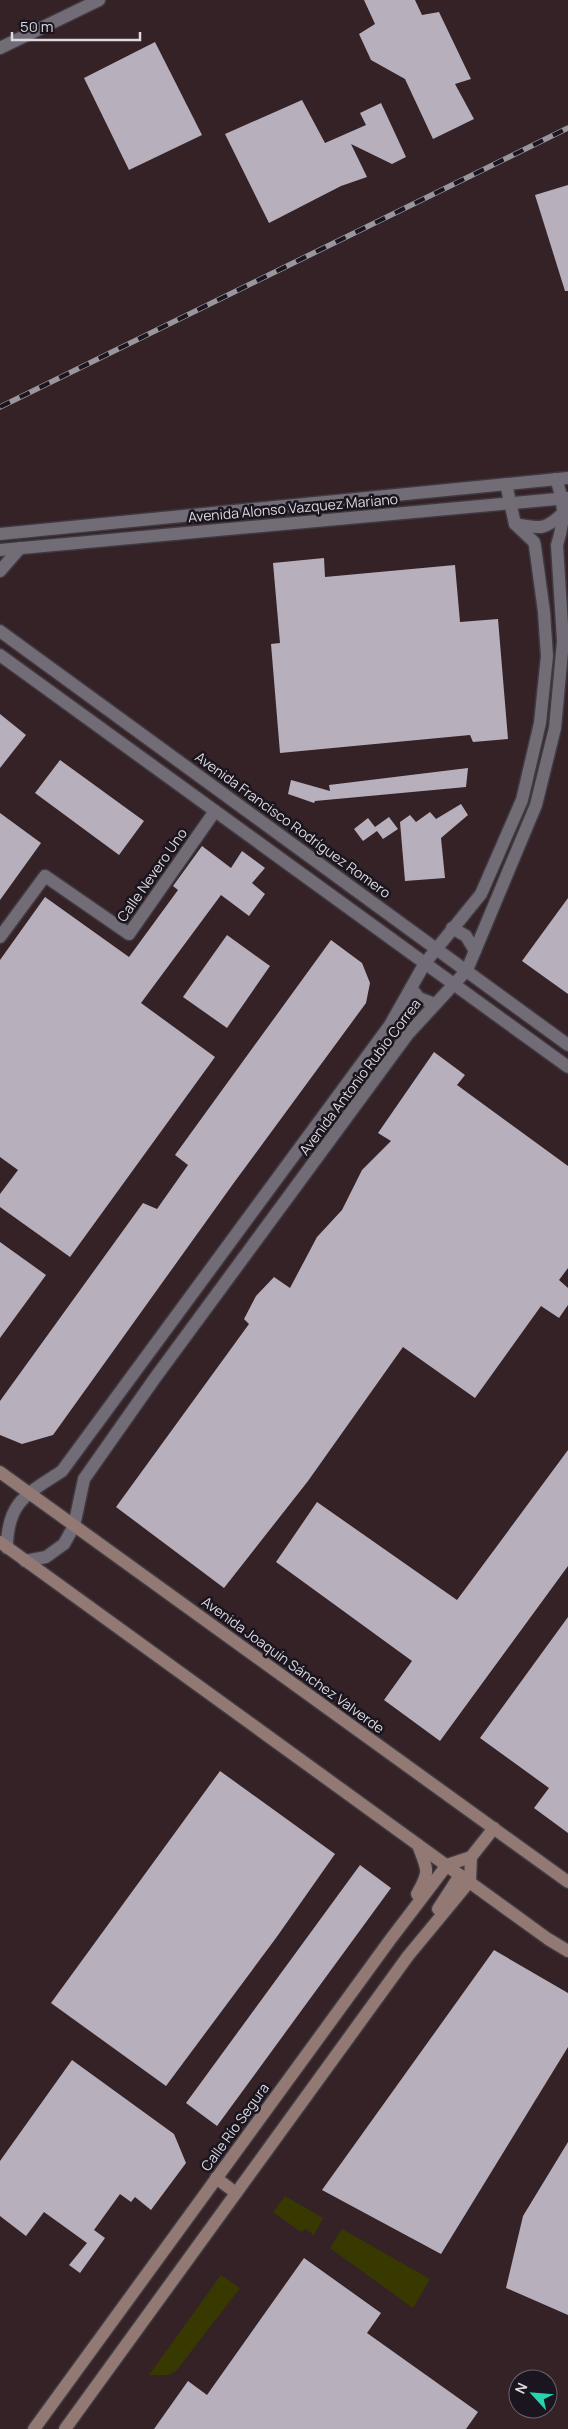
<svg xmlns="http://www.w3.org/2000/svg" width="568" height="2429" font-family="Manrope,sans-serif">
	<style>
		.industrial { fill: #352226; fill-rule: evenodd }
		.green { fill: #373900 }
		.building { fill: #b7b0bc }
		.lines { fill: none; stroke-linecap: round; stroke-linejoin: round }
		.minor-casing { stroke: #3f3a42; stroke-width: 15 }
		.secondary-casing { stroke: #3f3a42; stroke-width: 15 }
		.minor { stroke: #726c77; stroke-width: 12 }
		.secondary { stroke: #927974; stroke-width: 12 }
		.rail-casing { stroke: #99969d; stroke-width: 5.5 }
		.rail { stroke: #1a151e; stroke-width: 4; stroke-dasharray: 11; stroke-linecap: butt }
		.labels { text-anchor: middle; stroke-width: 5; stroke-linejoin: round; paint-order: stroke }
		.street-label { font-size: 14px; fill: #dcd9df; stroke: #1a151e }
	</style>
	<rect width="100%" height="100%" fill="#231e27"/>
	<path class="industrial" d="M0 0H568V2429H0ZM518 2379H548V2409H518Z"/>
	<g class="green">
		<path d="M285 2196 323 2218 314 2235 306 2229 301 2232 273 2212Z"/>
		<path d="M342 2229 430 2279 413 2308 330 2248Z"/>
		<path d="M221 2275 240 2288 176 2371 168 2375H149Z"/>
	</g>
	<g class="building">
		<path d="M364 0H415L422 15 439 12 471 79 455 84 474 119 433 139 405 79 371 60 359 34 375 24Z"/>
		<path d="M155 42 202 135 129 170 84 78Z"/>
		<path d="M302 100 325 143 366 125 360 113 381 103 406 157 392 164 351 144 367 177 341 186 269 223 225 134Z"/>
		<path d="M568 185V291H565L535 195Z"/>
		<path d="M324 558 325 577 455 565 460 622 498 619 508 739 473 742 470 735 280 753 271 644 280 643 273 563Z"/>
		<path d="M0 714 26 735 0 768Z"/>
		<path d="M60 760 144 821 119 855 35 793Z"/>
		<path d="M468 768 466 787 315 801 314 803 288 794 291 780 330 791 329 785Z"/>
		<path d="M461 804 468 815 441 838 445 878 405 881 400 822 410 815 416 822 430 812 436 819Z"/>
		<path d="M0 813 41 843 0 900Z"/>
		<path d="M389 817 398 829 383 839 377 831 363 841 354 829 368 818 375 827Z"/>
		<path d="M202 846 231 868 242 851 265 868 252 883 265 894 249 916 221 895 141 1003 215 1057 70 1257 0 1207V1194L18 1170 0 1157V960L45 897 129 957 178 890 173 886Z"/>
		<path d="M568 898V994L522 961Z"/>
		<path d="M227 935 270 966 227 1028 183 997Z"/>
		<path d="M331 940 362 963 370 983 366 1003 233 1184 53 1435 22 1444 0 1435V1401L143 1203 157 1209 188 1165 175 1155Z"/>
		<path d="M434 1052 465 1075 457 1085 568 1166V1268L559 1280 568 1288V1305L559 1318 541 1306 475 1398 403 1347 308 1481 224 1588 116 1507 249 1324 244 1319 256 1296 274 1277 290 1288 317 1237 342 1210 362 1170 391 1141 378 1133Z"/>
		<path d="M0 1242 46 1275 0 1338Z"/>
		<path d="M568 1450V1566L440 1741 384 1700 412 1661 276 1562 317 1502 457 1600Z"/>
		<path d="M568 1617V1833L534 1808 549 1788 480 1738Z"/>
		<path d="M220 1771 335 1854 276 1938 166 2086 51 2003Z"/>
		<path d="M360 1865 391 1888 217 2126 186 2103Z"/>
		<path d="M494 1950 568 1993V2047L441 2254 322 2190Z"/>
		<path d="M72 2060 174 2134 186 2163 151 2210 135 2197 131 2202 120 2194 94 2230 105 2238 80 2273 69 2265 87 2243 44 2212 26 2236 0 2216V2161Z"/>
		<path d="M568 2142V2315L506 2288 523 2216Z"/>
		<path d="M304 2258 381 2313 367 2333 478 2412 466 2429H154L188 2381 207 2395Z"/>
	</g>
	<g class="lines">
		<defs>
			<g id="minor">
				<path d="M0 48 99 0"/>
				<path d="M515 524C539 528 544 531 562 514"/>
				<path d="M0 534 568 478"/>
				<path d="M0 550 568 498"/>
				<path d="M0 571 20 548"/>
				<path d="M0 631 568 1045"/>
				<path d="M0 655 568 1067"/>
				<path d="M452 928 466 936 475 951"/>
				<path d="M0 937 45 876 129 934 215 811"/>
				<path d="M411 988 419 998 435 1004"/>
				<path d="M7 1548C7 1502 27 1494 62 1471L390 1025 425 963 481 894 522 800 540 723 547 656 544 612 535 546 534 542 515 524 506 484"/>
				<path d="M25 1561 46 1557 64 1544 74 1526 84 1479 155 1378 408 1034 467 970 536 805 555 728 563 641 557 545C565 519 565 504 556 479"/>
			</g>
			<g id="secondary">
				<path d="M0 1472 568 1882"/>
				<path d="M0 1542 548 1939 568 1951"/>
				<path d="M417 1894C431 1870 427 1870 418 1845"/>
				<path d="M438 1909 460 1875"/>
				<path d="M216 2178 236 2193"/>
				<path d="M34 2429 390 1940 447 1865 471 1857 494 1828"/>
				<path d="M65 2429 408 1956 470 1881 471 1857"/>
			</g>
		</defs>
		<use href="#minor" class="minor-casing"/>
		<use href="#secondary" class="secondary-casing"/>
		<use href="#minor" class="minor"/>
		<use href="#secondary" class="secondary"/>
		<defs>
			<path id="rail" d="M0 407 568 128"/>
		</defs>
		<use href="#rail" class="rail-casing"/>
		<use href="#rail" class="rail"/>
	</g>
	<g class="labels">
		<g class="street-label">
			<text transform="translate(293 508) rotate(-5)" y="5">Avenida Alonso Vazquez Mariano</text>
			<text transform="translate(293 825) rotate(36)" y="5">Avenida Francisco Rodríguez Romero</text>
			<text transform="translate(152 875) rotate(-55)" y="5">Calle Nevero Uno</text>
			<text transform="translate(360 1077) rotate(-53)" y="5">Avenida Antonio Rubio Correa</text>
			<text transform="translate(293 1665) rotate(36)" y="5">Avenida Joaquín Sánchez Valverde</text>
			<text transform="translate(235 2127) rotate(-54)" y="5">Calle Río Segura</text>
		</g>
	</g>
	<g transform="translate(533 2394) rotate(296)"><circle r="24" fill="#1a151e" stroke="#68636b"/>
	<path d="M0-4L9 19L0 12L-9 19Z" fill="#25d5ae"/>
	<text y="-8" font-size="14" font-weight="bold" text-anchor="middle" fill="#dcd9df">N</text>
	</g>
	<path d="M12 32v8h128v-8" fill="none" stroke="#dcd9df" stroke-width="2.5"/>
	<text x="20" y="32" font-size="15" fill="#dcd9df" stroke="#1a151e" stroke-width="4" paint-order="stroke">50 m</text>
</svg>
